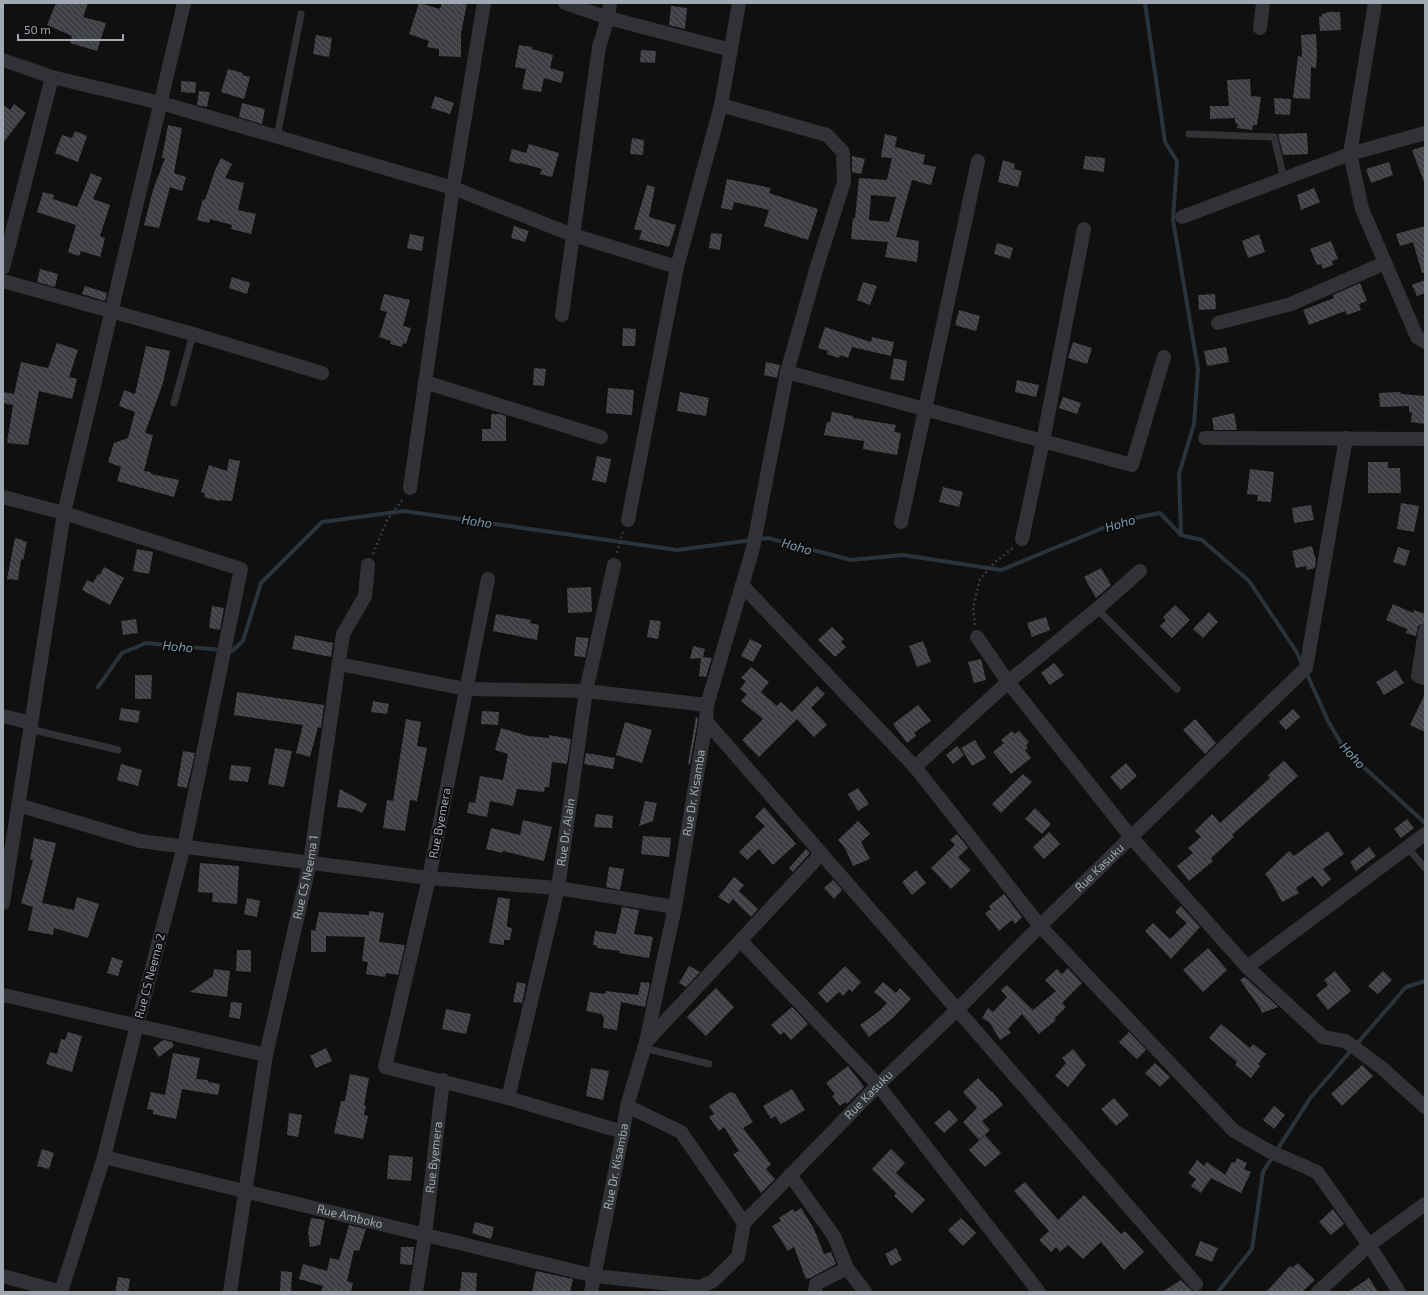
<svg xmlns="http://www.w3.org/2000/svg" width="1428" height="1295" font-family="'Exo 2',sans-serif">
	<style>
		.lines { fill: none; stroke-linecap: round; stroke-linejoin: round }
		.stream { stroke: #2a3339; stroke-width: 4 }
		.building { fill: url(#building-back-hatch); fill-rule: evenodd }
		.path { stroke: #37393d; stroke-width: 2.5; stroke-dasharray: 2 3; stroke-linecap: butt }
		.lane { stroke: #313236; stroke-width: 7 }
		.street { stroke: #313236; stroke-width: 14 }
		.labels { text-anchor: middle; stroke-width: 4; stroke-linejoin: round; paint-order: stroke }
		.street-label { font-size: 12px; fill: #a1a8b1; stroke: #0b0b0c }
		.water-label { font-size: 13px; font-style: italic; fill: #7999ac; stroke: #0b0b0c }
	</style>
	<defs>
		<pattern id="building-back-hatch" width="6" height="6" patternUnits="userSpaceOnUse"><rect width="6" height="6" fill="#3f4044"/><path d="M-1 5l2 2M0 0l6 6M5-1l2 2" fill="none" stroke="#58595d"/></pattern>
	</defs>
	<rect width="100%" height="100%" fill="#101011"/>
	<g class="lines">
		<g class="stream">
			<path d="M1145 3 1165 142 1177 161 1173 220 1198 369 1194 424 1179 474 1181 535"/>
			<path d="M1306 672 1328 721 1345 750 1425 823"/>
			<path d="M98 687 122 653 146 643 232 651 243 641 261 583 322 522 404 511 677 550 768 538 851 560 903 555 1001 570 1120 521 1160 513 1181 535 1202 540 1249 581 1296 651 1302 664"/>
			<path d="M1218 1292 1252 1249 1263 1172 1311 1097 1406 987 1425 981"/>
		</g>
	</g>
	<g class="building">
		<path d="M56 3H88L83 17 106 23 97 51 70 43 72 36 47 25Z"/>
		<path d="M419 3 440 9 442 3H467L461 34V57L439 56V49L427 47 429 41 409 34Z"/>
		<path d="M671 6 687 8 685 29 669 25Z"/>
		<path d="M1327 12H1340L1341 30 1320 31 1319 17 1322 16V14L1327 13Z"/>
		<path d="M1316 34 1317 55 1316 68 1311 67 1310 99 1293 98 1298 56 1302 57 1301 35Z"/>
		<path d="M316 35 332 38 329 57 313 54Z"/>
		<path d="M519 45 532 47V49L553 55 550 68 564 72 561 83 544 78 541 92 522 89 526 69 515 67Z"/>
		<path d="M641 50 656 51 655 63 640 62Z"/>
		<path d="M228 69 243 73 242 75 250 77 244 99 221 92Z"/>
		<path d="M1250 79 1251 96 1261 97 1257 125H1253L1252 130 1237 128 1238 124 1235 123V118L1210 119V106H1229L1227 80Z"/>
		<path d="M181 81 196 82 195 93 181 92Z"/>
		<path d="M199 91 210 92 207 107 197 105Z"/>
		<path d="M435 96 454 103 450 114 431 108Z"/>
		<path d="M1274 98 1291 99 1290 115 1275 114Z"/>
		<path d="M242 103 265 109 262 124 239 117Z"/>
		<path d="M14 104 26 113 3 143V105L10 110Z"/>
		<path d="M168 125 182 128 174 173 186 177 182 191 170 187 159 228 144 225 153 190 165 158H162Z"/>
		<path d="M75 131 87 136 78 162 55 153 62 135 72 138Z"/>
		<path d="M1307 133 1308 154 1283 155 1278 134Z"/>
		<path d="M885 134 897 137 895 147 925 155 923 164 936 167 931 185 912 180 896 237 919 241 917 262 885 257 888 242 851 239 853 218 855 219 859 178 887 180 892 158 881 157ZM871 195 896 197 889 222 869 220Z"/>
		<path d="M632 138 644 140 643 155 630 154Z"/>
		<path d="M529 144 559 153 552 177 540 174 542 169 520 163V164L509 161 512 149 526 153Z"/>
		<path d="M1425 146V182H1424L1412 150Z"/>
		<path d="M852 156 865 159 861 174 852 172Z"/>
		<path d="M1085 156 1105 158 1104 172 1083 169Z"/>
		<path d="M221 158 232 164 225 178 244 183 238 210 256 214 251 234 231 229 232 225 210 219 209 223 197 220 203 199 205 200 215 170Z"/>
		<path d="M1003 160 1015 164 1014 169 1022 171 1018 187 998 182Z"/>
		<path d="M1389 162 1393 175 1371 183 1366 169Z"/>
		<path d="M91 173 102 178 93 199 110 205 100 236 105 238 100 257 81 251 79 256 68 252 76 225 37 212 43 192 54 195 53 199 77 207Z"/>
		<path d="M727 179 771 188 769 193 818 209 808 240 764 226 769 210 734 202 732 210 721 208Z"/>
		<path d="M647 185 655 187 649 217 676 225 669 247 639 239 642 231 634 229Z"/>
		<path d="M1314 188 1320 202 1301 210 1297 195Z"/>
		<path d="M514 226 529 231 525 242 511 238Z"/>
		<path d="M1425 226V273H1422L1413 242 1400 246 1396 234Z"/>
		<path d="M711 233 722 234 720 250 709 248Z"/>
		<path d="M410 234 424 237 422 251 407 248Z"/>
		<path d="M1259 234 1265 252 1248 258 1242 241Z"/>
		<path d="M1331 241 1338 259 1332 261 1333 265 1323 269 1321 264 1317 265 1310 249Z"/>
		<path d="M997 243 1013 248 1010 259 994 254Z"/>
		<path d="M40 269 58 274 55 287 37 282Z"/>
		<path d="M232 277 250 283 247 294 229 288Z"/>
		<path d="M1425 280V293L1417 296 1412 285Z"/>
		<path d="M863 282 877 286 870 305 857 300Z"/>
		<path d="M1360 283 1367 301 1359 304 1361 310 1347 315 1345 311 1309 325 1303 310 1334 298 1333 295Z"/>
		<path d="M85 286 107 293 105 301 82 294Z"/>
		<path d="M384 294 410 300 403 326 411 328 406 344 403 343 402 347 390 344 391 341 379 337 387 312 380 310Z"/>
		<path d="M1215 294 1216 309 1199 310 1198 295Z"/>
		<path d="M959 310 980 316 976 331 955 325Z"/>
		<path d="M825 327 871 342 872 337 894 342 891 356 852 347 848 358 840 355 839 358 827 354 828 351 818 348Z"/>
		<path d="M623 328 636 329 635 346H622Z"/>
		<path d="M1073 342 1092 348 1087 364 1068 358Z"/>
		<path d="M57 343 78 350 69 377 77 379 72 399 39 391 28 445 7 443 13 405 3 403V392L14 394 21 362 48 368Z"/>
		<path d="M146 346 170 351 163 383 145 433 153 435 144 471 151 472V474L179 480 174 497 117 481 121 467 108 462 114 443 128 438 135 412 119 406 124 390 135 394Z"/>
		<path d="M1226 347 1229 362 1207 366 1204 351Z"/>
		<path d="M894 358 907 361 904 381 890 379Z"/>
		<path d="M766 362 780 365 777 378 764 375Z"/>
		<path d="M534 368 546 369 544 386 533 385Z"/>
		<path d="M1017 380 1039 385 1036 397 1015 392Z"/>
		<path d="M608 388 634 390 632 415 606 413Z"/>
		<path d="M680 392 709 398 706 416 677 411Z"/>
		<path d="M1400 392 1401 394 1425 396V424L1411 422 1412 413 1409 412V406L1380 407 1379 393Z"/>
		<path d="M1063 397 1081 403 1077 414 1059 408Z"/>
		<path d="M832 412 853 416V418L896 425 894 432 901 433 897 455 863 449 864 441 824 435 827 422H830Z"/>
		<path d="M1234 413 1237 430H1214L1212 418Z"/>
		<path d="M491 414H500L506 416V441H482V429H491Z"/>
		<path d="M597 456 611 459 606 483 592 480Z"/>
		<path d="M229 459 240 461 232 501 219 500V501L204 497 205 493 201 492 209 465 227 471Z"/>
		<path d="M1368 462H1388V468H1400L1401 493H1368Z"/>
		<path d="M1250 469 1274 472 1271 502 1257 501 1258 495 1247 494Z"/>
		<path d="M943 487 963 492 959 507 939 502Z"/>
		<path d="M1401 503 1419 506 1414 532 1397 529Z"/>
		<path d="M1311 505 1314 520 1294 523 1292 508Z"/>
		<path d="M15 538 23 540V541L27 542 23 560 21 559 18 580 7 579Z"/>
		<path d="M1312 546 1316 560 1315 568 1307 570 1306 566 1296 568 1292 551Z"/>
		<path d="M1398 547 1410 551 1405 566 1393 562Z"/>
		<path d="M137 549 153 552 149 574 133 571Z"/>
		<path d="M104 567 124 578 110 605 82 590 87 580 93 583 98 574 100 575Z"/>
		<path d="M1101 568 1111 585 1096 598 1084 577Z"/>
		<path d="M591 587 592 612 568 613 567 588Z"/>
		<path d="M1393 604 1413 613 1414 610 1425 614V623L1418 626 1416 636 1406 633 1407 629 1386 620Z"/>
		<path d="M1175 605 1190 620 1172 638 1160 626 1166 620 1163 617Z"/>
		<path d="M212 606 224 608 220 630 209 628Z"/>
		<path d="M1209 612 1218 622 1203 638 1193 629Z"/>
		<path d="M496 614 531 620 530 623 539 625 537 640 493 631Z"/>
		<path d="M1046 617 1050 630 1032 637 1027 623Z"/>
		<path d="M136 619 138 633 123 635 121 621Z"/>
		<path d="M650 620 661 621 658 639 647 637Z"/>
		<path d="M832 627 844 639 841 642 846 647 835 657 818 640Z"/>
		<path d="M295 635 333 643 331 657 292 649Z"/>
		<path d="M576 637 589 638 585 657 574 656Z"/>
		<path d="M750 639 762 645 753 662 741 656Z"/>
		<path d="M923 641 931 662 917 667 909 646Z"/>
		<path d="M693 646 705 649 703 657 712 658 706 677 699 676 701 658 690 659Z"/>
		<path d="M981 659 986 680 974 683 968 662Z"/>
		<path d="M1054 663 1064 675 1050 685 1041 673Z"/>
		<path d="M751 667 769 682 761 692 777 706 781 702 792 712 817 686 825 694 811 708 827 725 814 737 797 719 759 757 742 740 763 719 741 701 747 694 740 689 746 681 741 678Z"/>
		<path d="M1396 670 1404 683 1384 695 1376 682Z"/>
		<path d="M135 675H152L151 699H135Z"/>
		<path d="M237 692 324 705 321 728 318 727 310 757 296 753 303 725 234 715Z"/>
		<path d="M1425 694V732L1410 725Z"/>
		<path d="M373 701 389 704 387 714 371 712Z"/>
		<path d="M918 705 931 721 914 733 916 736 907 743 893 724Z"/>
		<path d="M121 708 140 711 138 723 119 720Z"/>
		<path d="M1293 709 1300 717 1286 730 1279 722Z"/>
		<path d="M482 711 499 712 498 725 481 724Z"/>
		<path d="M696 717 698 718V720L690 765 688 764Z"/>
		<path d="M406 719 421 722 417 746 427 748 417 801 410 800 405 831 383 828 387 800 393 801Z"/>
		<path d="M1195 719 1216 743 1205 754 1183 730Z"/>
		<path d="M625 722 652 730 642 763 616 755Z"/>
		<path d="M501 728 528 736 549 738V735L571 739 567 764 552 762 549 787H545L544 792 517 789 513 806 490 801 487 817 467 813 469 802 475 803 480 776 503 780 508 754 495 750Z"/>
		<path d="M1012 731 1015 734 1019 731 1029 742 1026 745 1028 748 1025 750 1031 758 1011 774 993 752 1004 743 1001 740Z"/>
		<path d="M975 740 986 758 972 766 961 748Z"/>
		<path d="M957 746 964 755 953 764 946 755Z"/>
		<path d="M275 748 292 751 284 787 268 784Z"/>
		<path d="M183 751 195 753 187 788 177 786Z"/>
		<path d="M586 753 615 758 613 769 584 764Z"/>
		<path d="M1284 761 1298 776 1232 835 1234 837 1211 858 1213 861 1189 881 1177 866 1193 853 1188 848 1201 837 1195 831 1212 814 1220 823 1270 778 1268 775Z"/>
		<path d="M1126 763 1137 776 1121 790 1110 777Z"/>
		<path d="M121 764 142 770 138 786 117 780Z"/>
		<path d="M231 765 251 767 248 782 229 780Z"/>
		<path d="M1023 774 1032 782 1001 813 992 804Z"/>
		<path d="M858 788 869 804 858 811 848 794Z"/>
		<path d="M340 789 367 804 362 813 353 809 337 807Z"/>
		<path d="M645 801 657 803 653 821 639 826Z"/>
		<path d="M764 807 796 844 773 865 759 849 747 860 739 852 765 826 755 817Z"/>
		<path d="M1035 808 1051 824 1042 834 1025 819Z"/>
		<path d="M596 814 613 816 612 828 594 827Z"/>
		<path d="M1407 819 1414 828 1401 838 1394 829Z"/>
		<path d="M523 820 552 827 544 861 503 851 502 853 486 849 491 828 520 835Z"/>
		<path d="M858 821 870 834 861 842 870 859 853 866 845 848 838 840Z"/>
		<path d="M1328 831 1344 854 1323 869 1331 879 1322 887 1313 876 1296 888 1299 893 1282 902 1270 880 1265 874 1289 851 1294 856Z"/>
		<path d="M1049 832 1060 844 1044 859 1033 847Z"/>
		<path d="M957 834 968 848 958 857 971 870 951 889 931 868 955 845 950 840Z"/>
		<path d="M643 836 671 838 669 857 641 854Z"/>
		<path d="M34 838 56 843 42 903 74 910 77 897 99 904 88 938 54 928 53 935 28 930 33 907 21 903 33 860 30 859Z"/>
		<path d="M1369 847 1376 856 1356 871 1350 862Z"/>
		<path d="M806 849 810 853 793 872 789 868Z"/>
		<path d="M200 863 239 866 237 904 212 902 213 893 198 892Z"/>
		<path d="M609 867 624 869 620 890 606 887Z"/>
		<path d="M916 870 926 883 912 895 902 882Z"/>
		<path d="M734 877 744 885 739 891 758 909 751 917 733 899 729 904 718 897Z"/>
		<path d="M833 880 842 890 834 899 824 888Z"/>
		<path d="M1004 894 1022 917 1015 924 1012 920 999 931 985 913 991 909 989 906Z"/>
		<path d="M498 897 510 899 507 924V927L512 928 510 940H504V945L489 943Z"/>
		<path d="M247 898 260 901 257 917 244 914Z"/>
		<path d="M1181 906 1200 927 1171 959 1145 931 1153 923 1170 939 1187 923 1175 912Z"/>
		<path d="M622 907 639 910 634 934 653 937 649 958 619 953 620 951 597 948 598 946 593 945 595 931 616 934Z"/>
		<path d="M369 911 384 913 379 942 405 945 398 975 386 973 385 977 366 974 368 962 362 961 365 937 326 936V952H311V930L315 931 319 912 369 915Z"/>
		<path d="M1208 948 1227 970 1203 992 1183 970Z"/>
		<path d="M237 950H251V972L236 971Z"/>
		<path d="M112 957 123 961 118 976 107 973Z"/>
		<path d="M689 966 700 972 686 987 679 983Z"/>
		<path d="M845 966 861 982 852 992 849 989 843 996 839 992 827 1003 818 993Z"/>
		<path d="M1068 968 1082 983 1062 1003 1066 1007 1054 1019 1056 1020 1039 1034 1022 1014 1008 1029 1011 1033 1000 1040 990 1023 982 1018 988 1008 993 1012 1007 997 1001 990 1007 985 1033 1010 1056 991 1045 980 1057 969 1062 974Z"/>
		<path d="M214 969 230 971 227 997 190 992 213 976Z"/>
		<path d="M1335 971 1351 991 1328 1010 1316 995 1328 985 1324 980Z"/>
		<path d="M1383 971 1392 980 1378 994 1368 986Z"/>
		<path d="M1245 977 1278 1007 1262 1013 1260 1008 1240 980Z"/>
		<path d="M517 982 526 984 522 1003 513 1002Z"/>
		<path d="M641 982 650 983 645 1007 621 1002 617 1030 603 1028 604 1017 602 1016V1014L586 1011 590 992 605 994 606 991 638 995Z"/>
		<path d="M883 982 896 993 900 988 911 999 894 1017 869 1037 860 1025 878 1012 887 1003 874 992Z"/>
		<path d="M716 988 734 1007 706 1036 687 1017Z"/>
		<path d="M231 1002 242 1003 240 1019 229 1017Z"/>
		<path d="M792 1007 808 1024 791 1040 784 1032 780 1035 771 1025Z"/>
		<path d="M446 1009 471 1014 466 1034 442 1029Z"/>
		<path d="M1221 1024 1250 1048 1253 1044 1266 1054 1258 1064 1260 1066 1251 1078 1235 1065 1237 1062 1209 1038Z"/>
		<path d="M68 1032 82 1036 72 1072 46 1064 50 1052 57 1054 61 1039 65 1040Z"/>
		<path d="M1129 1032 1146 1050 1137 1059 1119 1042Z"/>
		<path d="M163 1040 172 1042 174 1046 159 1057 153 1048Z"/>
		<path d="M326 1048 332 1061 316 1068 310 1056Z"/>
		<path d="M1073 1049 1086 1065 1068 1087 1055 1076 1066 1063 1062 1058Z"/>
		<path d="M173 1053 200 1058 196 1079 208 1080V1082L220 1084 218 1095 182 1089 176 1119 153 1114V1110L147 1109 151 1092 165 1095Z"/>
		<path d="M1155 1063 1170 1077 1160 1087 1145 1073Z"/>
		<path d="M1362 1065 1373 1076 1342 1106 1331 1094Z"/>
		<path d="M848 1066 864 1087 847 1104 845 1102 840 1106 832 1096 835 1094 826 1083Z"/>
		<path d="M591 1068 609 1071 603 1100 586 1096Z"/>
		<path d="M350 1074 369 1078 364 1105 366 1106 364 1115 368 1116 363 1139 334 1133 341 1101H345Z"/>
		<path d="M978 1078 991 1092 992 1091 1003 1105 982 1121 990 1130 979 1140 963 1122 977 1108 963 1092Z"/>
		<path d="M792 1089 805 1110 781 1124 775 1116 771 1119 763 1106Z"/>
		<path d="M730 1092 735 1094 753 1122 743 1128 771 1164 766 1169 775 1179 761 1193 733 1154 739 1151 724 1127 719 1131 709 1117 714 1114 709 1106Z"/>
		<path d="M1114 1098 1129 1115 1116 1126 1101 1109Z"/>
		<path d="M1274 1106 1285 1115 1274 1129 1263 1120Z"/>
		<path d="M949 1110 958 1120 944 1133 934 1123Z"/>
		<path d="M289 1113 302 1115 298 1137 287 1135Z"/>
		<path d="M985 1135 1001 1153 985 1167 969 1150Z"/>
		<path d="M42 1149 54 1153 49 1169 37 1166Z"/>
		<path d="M891 1149 905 1163 896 1173 925 1200 912 1213 894 1196 896 1193 872 1169Z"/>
		<path d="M389 1155 413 1157 411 1181 387 1179Z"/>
		<path d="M1237 1158 1247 1163 1244 1169 1251 1172 1241 1193 1211 1178 1201 1193 1191 1186 1196 1179 1188 1173 1197 1160 1204 1166 1207 1162 1225 1175 1232 1162 1235 1163Z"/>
		<path d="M1025 1182 1058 1220 1084 1195 1121 1234 1125 1231 1144 1252 1124 1270 1101 1242 1083 1259 1068 1245 1060 1252 1056 1247 1051 1252 1039 1240 1049 1231 1014 1191Z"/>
		<path d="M801 1208 814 1229 824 1254 831 1252 836 1264 810 1278 806 1279 794 1247 788 1251 772 1226 781 1221 779 1218 793 1209 795 1212Z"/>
		<path d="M1333 1209 1344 1224 1331 1235 1319 1222Z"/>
		<path d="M311 1218 325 1220 320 1245 310 1247 308 1232Z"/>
		<path d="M961 1218 976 1233 963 1246 948 1230Z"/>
		<path d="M475 1222 494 1227 491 1239 472 1233Z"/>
		<path d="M349 1225 366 1229 359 1251 354 1250 347 1281 353 1283 351 1292H321L323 1286 299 1279 303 1264 327 1271 330 1258 339 1260Z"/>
		<path d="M1200 1241 1218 1248 1212 1262 1195 1255Z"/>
		<path d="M401 1247H414L412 1265 400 1264Z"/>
		<path d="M896 1248 902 1260 891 1266 885 1254Z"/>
		<path d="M1298 1263 1315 1280 1302 1292H1266L1290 1266 1292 1268Z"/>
		<path d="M281 1271 292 1272 291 1292H280Z"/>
		<path d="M536 1271 573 1279 570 1292H532Z"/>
		<path d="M462 1272 477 1273 476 1292H460Z"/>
		<path d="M118 1277 130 1279 128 1292H115Z"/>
		<path d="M1369 1278 1378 1292H1348Z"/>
		<path d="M1181 1280 1193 1292H1162Z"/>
	</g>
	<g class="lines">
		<g class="path">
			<path d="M617 553 623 531"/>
			<path d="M373 554 387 520 403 499"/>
			<path d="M975 625 973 608 980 579 995 562 1013 548"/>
		</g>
		<g class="lane">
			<path d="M1189 134 1274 137 1284 179"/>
			<path d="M277 137 301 14"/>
			<path d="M174 403 193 334"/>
			<path d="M1097 609 1177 689"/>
			<path d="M30 729 118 750"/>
			<path d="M1407 847 1425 868"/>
			<path d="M644 1048 709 1064"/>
		</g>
		<g class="street">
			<path d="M565 3 608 18 731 50"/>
			<path d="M1375 3 1350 154 1362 209 1417 337 1425 342"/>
			<path d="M1260 28 1263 3"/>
			<path d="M3 60 52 77 161 103 453 188 573 235 677 267"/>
			<path d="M1182 217 1350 154 1425 133"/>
			<path d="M3 268 52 77"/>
			<path d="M3 281 193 334 322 373"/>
			<path d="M562 315 599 47 608 18 610 3"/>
			<path d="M1218 323 1291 304 1385 263"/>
			<path d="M787 372 1132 465 1164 357"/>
			<path d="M425 382 601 437"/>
			<path d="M1205 438 1425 439"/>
			<path d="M410 488 453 188 484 3"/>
			<path d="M3 497 64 513 241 569 184 846 137 1025 104 1157 61 1292"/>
			<path d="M628 520 677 267 721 105 739 3"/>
			<path d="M901 522 978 161"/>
			<path d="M1022 539 1043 441 1084 229"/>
			<path d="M488 579 429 878 385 1067 508 1098 623 1132"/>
			<path d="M742 585 915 767 1040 926 1234 1131 1269 1151 1317 1172 1369 1245 1399 1292"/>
			<path d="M1425 631 1418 676 1425 678"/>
			<path d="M977 637 1008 682 1131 837 1247 967 1425 834"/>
			<path d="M339 664 466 689 586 691 707 705"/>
			<path d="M3 716 31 723"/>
			<path d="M706 721 1196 1284"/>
			<path d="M915 767 1008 682 1097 609 1140 571"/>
			<path d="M18 805 140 841 429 878 558 888 675 907"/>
			<path d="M3 903 64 513 184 3"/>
			<path d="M741 941 878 1085 1039 1292"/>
			<path d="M1247 967 1323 1037 1345 1041 1358 1050 1382 1068 1425 1107"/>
			<path d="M3 995 266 1055"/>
			<path d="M646 1042 821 854"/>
			<path id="s1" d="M508 1098 558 888 586 691 614 565"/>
			<path d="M627 1106 681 1132 744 1223"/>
			<path id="s2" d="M104 1157 595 1276 700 1287 713 1281 738 1257 744 1223 878 1085 958 1009 1040 926 1131 837 1306 668 1346 438"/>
			<path d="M790 1175 834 1236 847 1268 865 1292"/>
			<path d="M3 1276 62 1292"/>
			<path id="s3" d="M230 1292 266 1055 310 862 343 634 365 596 368 565"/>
			<path id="s4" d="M416 1292 425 1235 443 1080"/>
			<path id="s5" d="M591 1292 623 1132 627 1106 646 1042 675 907 706 721 707 705 753 548 787 372 818 263 844 182 843 152 827 135 721 105"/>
			<path d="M815 1292 816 1284 847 1268"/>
			<path d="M1318 1292 1369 1245 1425 1204"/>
		</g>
	</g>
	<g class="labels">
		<g class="street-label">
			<text dy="4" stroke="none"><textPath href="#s5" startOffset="510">Rue Dr. Kisamba</textPath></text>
			<text transform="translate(440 823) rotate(-79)" y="4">Rue Byemera</text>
			<text dy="4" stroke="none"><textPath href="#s1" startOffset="272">Rue Dr. Alain</textPath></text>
			<text dy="4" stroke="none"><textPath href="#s2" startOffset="1197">Rue Kasuku</textPath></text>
			<text dy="4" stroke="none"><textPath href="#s3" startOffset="422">Rue CS Neema 1</textPath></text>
			<text transform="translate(150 976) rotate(-75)" y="4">Rue CS Neema 2</text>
			<text dy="4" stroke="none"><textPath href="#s2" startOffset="873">Rue Kasuku</textPath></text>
			<text dy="4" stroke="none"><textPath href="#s4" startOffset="136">Rue Byemera</textPath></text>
			<text dy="4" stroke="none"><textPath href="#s5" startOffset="128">Rue Dr. Kisamba</textPath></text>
			<text dy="4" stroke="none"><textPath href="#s2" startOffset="253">Rue Amboko</textPath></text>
		</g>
		<g class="water-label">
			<text transform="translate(477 521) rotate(8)" y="5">Hoho</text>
			<text transform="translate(1120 523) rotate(-17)" y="5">Hoho</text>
			<text transform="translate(797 546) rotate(15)" y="5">Hoho</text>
			<text transform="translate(178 646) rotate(5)" y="5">Hoho</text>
			<text transform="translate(1353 755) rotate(47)" y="5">Hoho</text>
		</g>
	</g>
	<rect width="1428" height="1295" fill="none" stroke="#a1a8b1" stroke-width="8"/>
	<path d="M18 34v6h105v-6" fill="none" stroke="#a1a8b1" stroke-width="2"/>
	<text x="24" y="34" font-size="12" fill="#a1a8b1" stroke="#0b0b0c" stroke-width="3" paint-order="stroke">50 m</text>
</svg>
